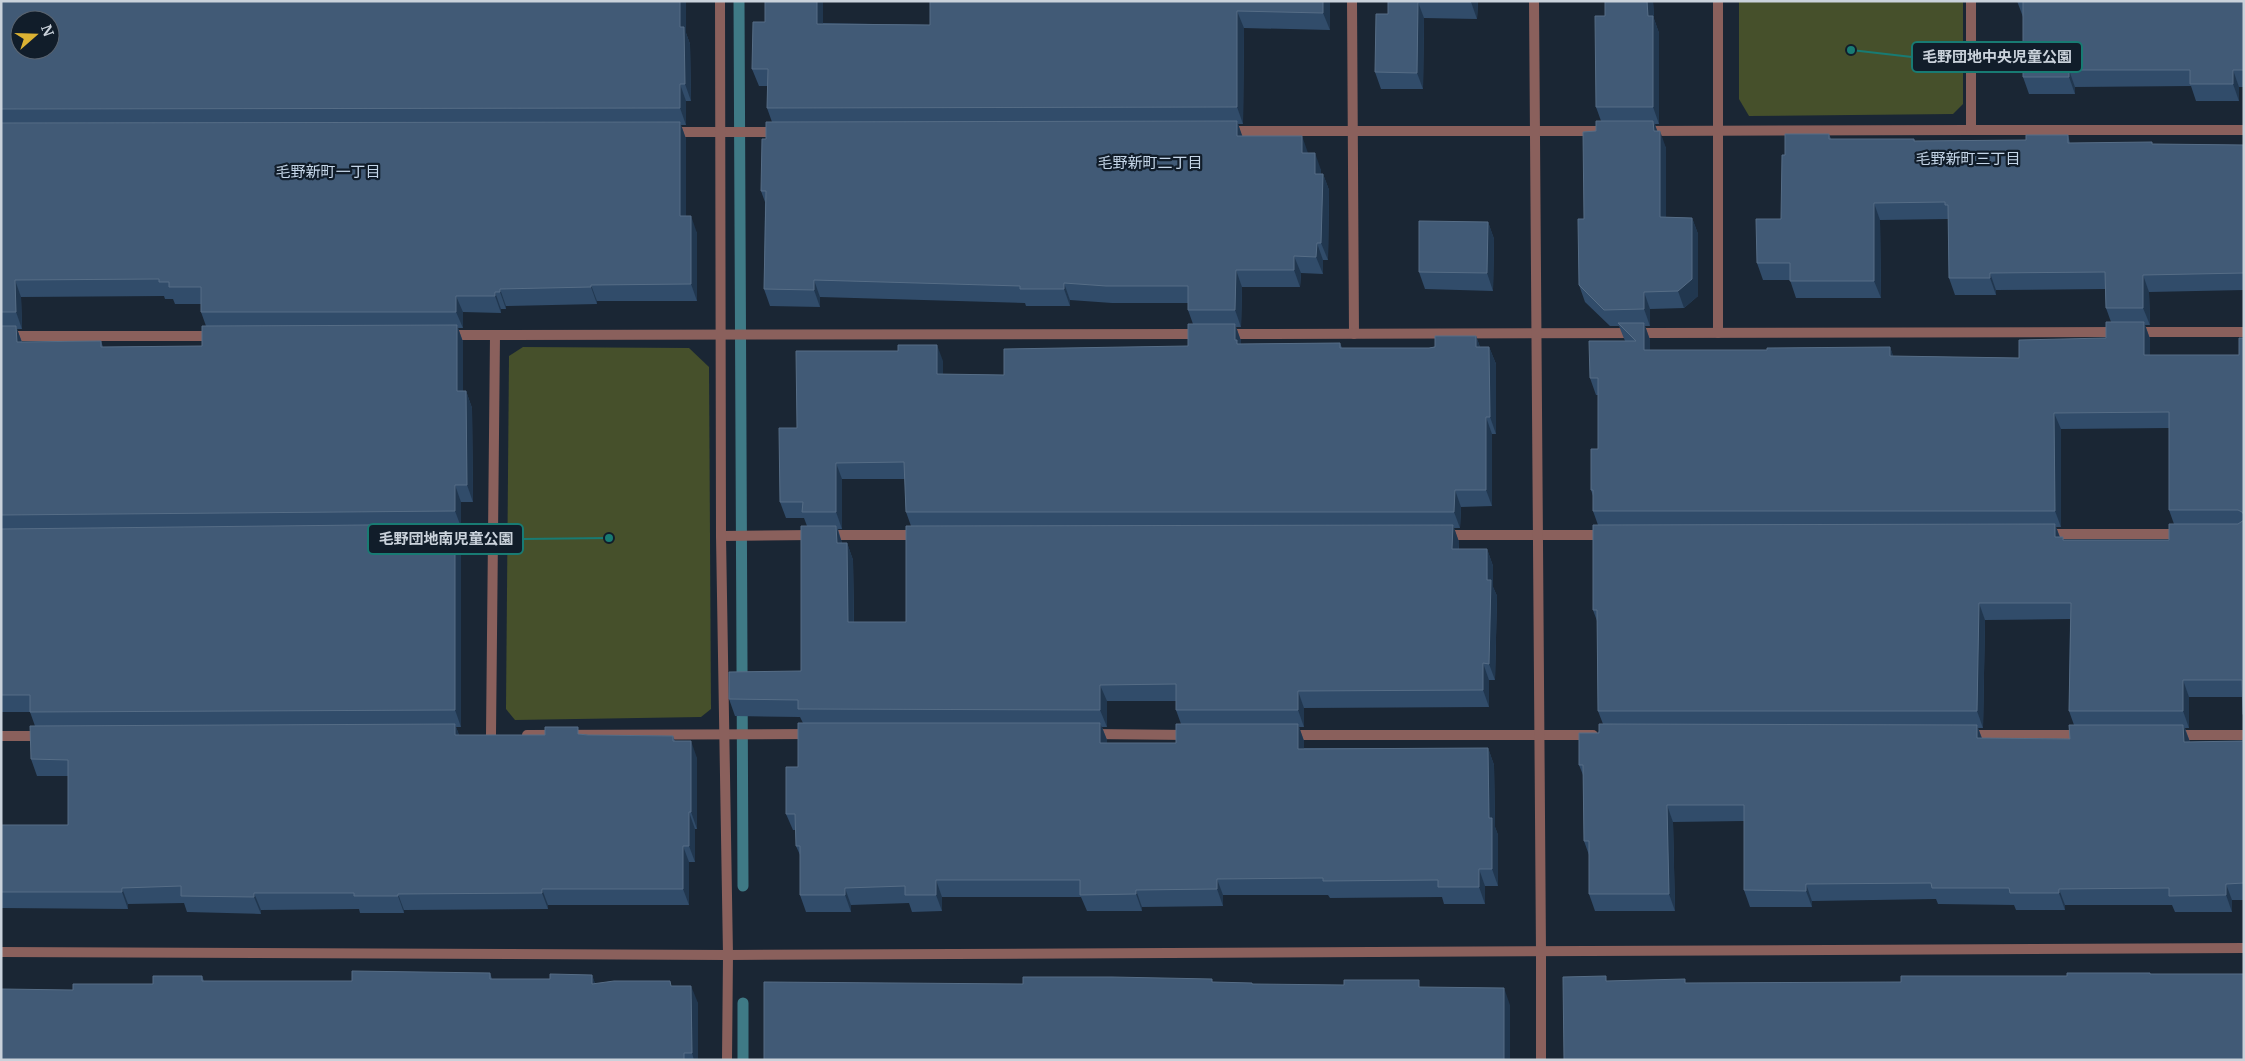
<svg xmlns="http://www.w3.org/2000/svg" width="2245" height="1061" font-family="Merriweather,'Noto Sans JP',serif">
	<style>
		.green { fill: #46502b }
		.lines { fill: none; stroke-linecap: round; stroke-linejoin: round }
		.stream { stroke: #3f7a86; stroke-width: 11 }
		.service { stroke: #8a605c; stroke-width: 10 }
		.minor { stroke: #8a605c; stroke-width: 10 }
		.tertiary { stroke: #8a605c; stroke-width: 10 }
		.wall { fill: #314c6a; fill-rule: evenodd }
		.shaded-wall { fill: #21374f }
		.building { fill: #415a76; stroke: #566d86; fill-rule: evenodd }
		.labels { text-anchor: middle; stroke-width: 4.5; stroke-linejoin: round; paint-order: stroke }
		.neighbourhood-label { font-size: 15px; fill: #c5d6e8; stroke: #111d2a }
		.leader { fill: none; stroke: #187b73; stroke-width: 2 }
		.callout-dot { fill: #187b73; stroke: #111d2a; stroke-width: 2 }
		.callout { fill: #111d2a; stroke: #187b73; stroke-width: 2 }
		.callout-label { font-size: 15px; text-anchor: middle; font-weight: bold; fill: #cad2db }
	</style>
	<rect width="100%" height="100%" fill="#1a2634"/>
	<g class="green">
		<path d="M1739 1H1963V104L1953 114 1749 116 1739 99Z"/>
		<path d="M523 347 689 348 709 367 711 709 701 717 515 720 506 709 509 356Z"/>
	</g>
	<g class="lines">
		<g class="stream">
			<path d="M739 1 743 886"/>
			<path d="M743 1003V1060"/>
		</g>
		<g class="service">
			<path d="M1227 131H1608"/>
			<path d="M1645 131 1971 130"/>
			<path d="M670 132H778"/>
			<path d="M446 534H493"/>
			<path d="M2045 534H2180"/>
			<path d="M827 535H918"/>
			<path d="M1445 535H1605"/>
			<path d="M721 536 813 535"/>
			<path d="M1092 734 1188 735"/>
			<path d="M491 735 495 335"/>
			<path d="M527 735 810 734"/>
			<path d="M1290 735H1593"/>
			<path d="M1967 735H2083"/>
			<path d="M2175 735H2244"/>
			<path d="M1 736H43"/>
		</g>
		<g class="minor">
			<path d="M720 1 721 536 728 955 727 1060"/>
			<path d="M1352 1 1354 334"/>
			<path d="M1718 1V333"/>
			<path d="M1971 1V130H2244"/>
			<path d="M2135 332H2244"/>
			<path d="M1225 334 2118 332"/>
			<path d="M447 335 1200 334"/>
			<path d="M1 336H215"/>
			<path d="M1541 1060V952"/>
		</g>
		<g class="tertiary">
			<path d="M1534 1 1541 952"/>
			<path d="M1 952 728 955 2244 948"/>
		</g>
	</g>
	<g class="wall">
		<path d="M1 1 686 33 690 44 691 101H686V125H681L686 139V216L697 233V301H597V304L506 306V309H501V313L463 312V328H458L463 342V391H466L472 408 473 502H461V527L456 528 461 541V727H456L459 735H545L581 734 588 735 673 736 675 741 697 758V829H695V862H689V905H548V909L404 910V913H360L359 909 261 910V914L187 912 184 903 128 904V909L1 908V825H68V776H37L31 759 35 726 30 712H1ZM164 296 165 299H173L175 304H201V312L206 326 202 346 103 347 101 341 22 342 17 329H22L21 297Z"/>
		<path d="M1330 1V30L1244 28 1243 124H1238L1242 136 1308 153 1321 170V174H1323L1329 190 1328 260H1323V274L1301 273 1300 287H1242L1241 327H1236L1241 341V344L1340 343 1342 348H1429L1476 336 1480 347H1489L1496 364V434H1492V506L1461 507 1460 528H1454L1459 542V549H1487L1493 566V587L1497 596 1495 680H1489V707L1304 708V727H1299L1304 741V748H1488L1494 765 1495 827 1498 835V886H1485V904H1444L1442 897 1330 898 1328 895H1223V906L1142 907V911H1087L1081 897H942V911L912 912 909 903 851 905V912H806L800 895V855L796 846V830H793L786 814 798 767 803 723 800 717 735 716 729 699 801 671 807 526 804 518H786L780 502 797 428 943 361V374L1004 375 1188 346 1193 324 1188 310V303H1112L1070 300V306H1026L1025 303 820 297V307L770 306 764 289 765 202 761 191 766 139 772 122 767 108V86H759L752 69 765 22 930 25ZM842 479H905L906 512 911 526 906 622H854L853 560 847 543H842L838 529H842ZM1107 701H1176V710L1181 724 1176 743H1107V740L1102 727H1107Z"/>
		<path d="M1388 1H1478L1477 19 1424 18 1423 89H1381L1375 72 1388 14Z"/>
		<path d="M1605 1H1653L1654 19 1659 33V124H1655L1657 131 1666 148V217L1692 218 1698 234V296L1684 308 1650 309V326H1645L1650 340V350H1767L1890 347 1893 356 2019 358 2106 338 2111 322 2106 308 2105 289 1996 290V295H1955L1949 278 1948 219 1880 220 1881 298H1796L1790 280H1763L1757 263 1781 219 1785 155 1829 134 1831 139H1914L1915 141 2026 140 2068 135 2070 143 2244 145V290L2149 292 2150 325H2145L2150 339V355H2239L2244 338V716L2242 697H2189V728H2185L2190 742 2243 741 2244 735V900H2232V912H2175L2172 905H2065V910H2016L2014 905 1938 904 1936 899 1812 901V907H1750L1744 890V821L1673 822 1675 911H1595L1589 894V855L1584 841 1583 775 1579 765 1603 724 1598 711 1597 621 1593 610 1598 525 1593 511V496L1591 490 1598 449V395H1596L1590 378 1625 341 1619 326H1610L1585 302 1579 285 1584 219 1596 131 1601 121 1596 107 1605 16ZM2169 428V510L2174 524 2169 540H2064L2060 537 2056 527H2061V429ZM2070 619 2069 711 2074 725 2070 739 1982 738 1978 728H1983L1985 620Z"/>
		<path d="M2017 1H2244V87H2239V101H2196L2191 86 2075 87V94H2029L2023 77V17Z"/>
		<path d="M1488 222 1494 239 1493 291 1425 289 1419 272Z"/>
		<path d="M490 973 492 979H550L592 975 595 984 672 986 698 1003V1060H1L73 990 153 984 202 976 204 981H352Z"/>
	</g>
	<g class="shaded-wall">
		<path d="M680 1H686V33L690 44 691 101 685 84 680 27Z"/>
		<path d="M817 1H823V41L817 24Z"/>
		<path d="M1323 1H1330V30L1323 13Z"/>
		<path d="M1471 1H1478L1477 19 1471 2Z"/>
		<path d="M1647 1H1653L1654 19 1659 33V124L1653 107Z"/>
		<path d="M1418 2 1424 18 1423 89 1417 73Z"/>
		<path d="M1237 11 1244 28 1243 124 1237 107Z"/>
		<path d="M2069 70 2075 87V94L2069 77Z"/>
		<path d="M2233 70 2239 87V101L2233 84Z"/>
		<path d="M680 84 686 101V125L680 108Z"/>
		<path d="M1237 121 1243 138 1237 136Z"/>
		<path d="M1653 121 1660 137 1654 131Z"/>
		<path d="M680 122 686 139V233L680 216Z"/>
		<path d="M1660 131 1666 148V234L1660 217Z"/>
		<path d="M1302 136 1308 153H1302Z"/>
		<path d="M1315 153 1321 170V191L1315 174Z"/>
		<path d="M1323 174 1329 190 1328 260 1321 243Z"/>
		<path d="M1874 203 1880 220 1881 298 1874 281Z"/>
		<path d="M691 216 697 233V301L691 284Z"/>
		<path d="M1692 218 1698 234V296L1684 308 1678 291Z"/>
		<path d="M1488 222 1494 239 1493 291 1487 273Z"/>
		<path d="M1317 243 1323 260V274L1316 257Z"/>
		<path d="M1294 256 1301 273 1300 287 1294 270Z"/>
		<path d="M1236 270 1242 287 1241 327 1235 310Z"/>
		<path d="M1990 273 1996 290V295L1990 278Z"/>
		<path d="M2143 275 2149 292 2150 325 2143 308Z"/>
		<path d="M15 280 21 297 22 329 16 312Z"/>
		<path d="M814 280 820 297V307L814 290Z"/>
		<path d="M1064 283 1070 300V306L1064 289Z"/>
		<path d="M591 285 597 301V304L591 287Z"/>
		<path d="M500 289 506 306V309L500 292Z"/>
		<path d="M495 292 501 309V313L495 296Z"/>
		<path d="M1644 292 1650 309V326L1644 309Z"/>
		<path d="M456 296 463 312V328L456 312Z"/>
		<path d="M2144 322 2150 339V372L2144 355Z"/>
		<path d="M1644 323 1650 340V367L1644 350Z"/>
		<path d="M1235 324 1241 341V350L1235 340Z"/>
		<path d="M457 325 463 342V408L457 391Z"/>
		<path d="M16 326 22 343 17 342Z"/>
		<path d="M1476 336 1482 353 1476 347Z"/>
		<path d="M937 345 943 361V390L937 374Z"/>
		<path d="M1489 347 1496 364V434L1490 417Z"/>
		<path d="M1890 347 1896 364 1890 356Z"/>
		<path d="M466 391 472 408 473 502 467 485Z"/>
		<path d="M2054 413 2061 429V527L2055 511Z"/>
		<path d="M1486 417 1492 434V506L1486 490Z"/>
		<path d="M836 463 842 479V529L836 512Z"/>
		<path d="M455 485 461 502V527L455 511Z"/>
		<path d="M1455 490 1461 507 1460 528 1454 512Z"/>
		<path d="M455 524 461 541V727L455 710Z"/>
		<path d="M2055 524 2061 541 2055 537Z"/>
		<path d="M1453 525 1459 542 1458 566 1452 549Z"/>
		<path d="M836 526 842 543 843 560 837 543Z"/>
		<path d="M847 543 853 560 854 639 848 622Z"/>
		<path d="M1487 549 1493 566V587L1497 596 1495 680 1489 664Z"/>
		<path d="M1979 603 1985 620 1983 728 1977 711Z"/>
		<path d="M1483 663 1489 680V707L1483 690Z"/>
		<path d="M2183 680 2189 697V728L2183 711Z"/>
		<path d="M1100 685 1107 701V727L1100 710Z"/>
		<path d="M1298 691 1304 708V727L1298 710Z"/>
		<path d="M1100 723 1107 740V760L1100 743Z"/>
		<path d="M455 724 461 741 455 735Z"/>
		<path d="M1298 724 1304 741V765L1298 749Z"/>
		<path d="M1977 725 1983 742 1977 738Z"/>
		<path d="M2183 725 2190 742H2184Z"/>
		<path d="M691 741 697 758V829L691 812Z"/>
		<path d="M1488 748 1494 765 1495 827 1498 835V886L1492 869 1489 818Z"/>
		<path d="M1667 805 1673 822 1675 911 1669 894Z"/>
		<path d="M689 812 695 829V862L689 846Z"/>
		<path d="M683 846 689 862V905L683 889Z"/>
		<path d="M1479 869 1485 886V904L1479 887Z"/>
		<path d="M1217 879 1223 895V906L1217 889Z"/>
		<path d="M936 880 942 897V911L936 895Z"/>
		<path d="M1806 884 1812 901V907L1806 891Z"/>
		<path d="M2226 884 2232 900V912L2226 895Z"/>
		<path d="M122 888 128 904V909L122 892Z"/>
		<path d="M845 888 851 905V912L845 895Z"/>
		<path d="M542 889 548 905V909L542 893Z"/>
		<path d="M2059 889 2065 905V910L2059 893Z"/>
		<path d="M1136 890 1142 907V911L1136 894Z"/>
		<path d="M254 893 261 910V914L254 897Z"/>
		<path d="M398 894 404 910V913L398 896Z"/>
		<path d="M592 975 598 992 592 984Z"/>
		<path d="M691 986 698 1003V1060H694L692 1053Z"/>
		<path d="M1504 988 1510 1005V1060H1504Z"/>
	</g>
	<g class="building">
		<path d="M1 1H680V27H684L685 84H680V108L1 109ZM20 20H50V50H20Z"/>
		<path d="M765 1H817V24L930 25V1H1323V13L1237 11V107L767 108 768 69H752L753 22H765Z"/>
		<path d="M1388 1H1471V2H1418L1417 73 1375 72 1376 14H1388Z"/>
		<path d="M1605 1H1647L1648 16H1653V107H1596L1595 16H1605Z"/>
		<path d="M2023 1H2244V70H2233V84H2190V70H2069V77H2023Z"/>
		<path d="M1237 121V136H1302V153H1315V174H1323L1321 243H1317L1316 257 1294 256V270H1236L1235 310H1188V286H1106L1064 283V289H1020V286L814 280V290L764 289 766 191H761L762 139H766V122Z"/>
		<path d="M1596 121H1653L1654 131H1660V217L1692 218V279L1678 291 1644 292V309L1604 310 1579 285 1578 219H1584L1583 132 1596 131Z"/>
		<path d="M680 122V216H691V284L591 285V287L500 289V292H495V296H456V312H201V287H169V282H159V279L15 280 16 312H1V123Z"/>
		<path d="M1785 134H1829V139H1914V141L2026 140V135H2068V143L2152 142V144L2244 145V273L2143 275V308H2106L2105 272 1990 273V278H1949L1948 205H1945V202L1874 203V281H1790V263H1757L1756 219H1781L1782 155H1785Z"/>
		<path d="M1419 221 1488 222 1487 273 1419 272Z"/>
		<path d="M2106 322H2144V355H2239V338H2244V515L2242 512 2238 510H2169V412L2054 413 2055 511H1593V490H1591V449H1598V378H1590L1589 341H1636L1618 323H1644V350H1767V348L1890 347V356L2019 358V340L2106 338Z"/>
		<path d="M1188 324H1235V340H1237V344L1340 343V348H1429L1435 347V336H1476V347H1489L1490 417H1486V490H1455L1454 512H906L904 462 836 463V512H802L803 502H780L779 428H797L796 351H898V345H937V374L1004 375V349L1188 346Z"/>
		<path d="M457 325V391H466L467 485H455V511L1 515V326H16L17 342 101 341V347L202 346V326Z"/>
		<path d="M2244 520V716L2243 714 2242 680H2183V711H2069L2071 603H1979L1977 711H1598L1597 610H1593V525L2055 524V537H2063V540H2169V524H2238Z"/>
		<path d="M455 524V710L30 712V695H1V529Z"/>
		<path d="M1453 525 1452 549H1487V580H1491L1489 664 1483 663V690L1298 691V710H1176V684L1100 685V710L798 709V700L729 699V672L801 671V526H836L837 543H847L848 622H906V526Z"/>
		<path d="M798 723H1100V743H1176V724H1298V749L1488 748 1489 818H1492V869H1479V887H1438V880L1323 881V878L1217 879V889L1136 890V894L1080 895V880H936V895H905V886L845 888V895H800V846H796L795 814H786V767H798Z"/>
		<path d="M455 724V735H545V727H578V734L588 735 673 736V741H691V812H689V846H683V889H542V893L398 894V896H354V893H254V897L181 896V886L122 888V892H1V825H68V760L31 759 30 726Z"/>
		<path d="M1599 724 1977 725V738L2070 739 2069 725H2183L2184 742 2243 741 2244 734V883L2226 884V895L2169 896V888L2059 889V893H2010L2009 888H1932L1931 883 1806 884V891L1744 890V805H1667L1669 894H1589V841H1584L1583 765H1579V733H1599Z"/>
		<path d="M352 971 490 973V979H550V974L592 975V984L614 981H670L671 986H691L692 1053H684V1060H1V989L73 990V984H153V976H202V981H352Z"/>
		<path d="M2067 973H2150V974H2244V1060H1564L1563 977 1606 976V981L1685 979V983L1901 982V976H2067Z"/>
		<path d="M1023 977H1112L1212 979V982L1252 983V984L1344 985V980H1419V987L1504 988V1060H764V982L1023 984Z"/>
	</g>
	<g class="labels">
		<g class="neighbourhood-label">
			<text x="1968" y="164">毛野新町三丁目</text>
			<text x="1150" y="168">毛野新町二丁目</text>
			<text x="328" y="177">毛野新町一丁目</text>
		</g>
	</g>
	<path class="leader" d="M1851 50L1912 57M609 538L523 539"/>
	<g class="callout-dot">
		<circle cx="1851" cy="50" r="5"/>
		<circle cx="609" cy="538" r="5"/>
	</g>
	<g class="callout">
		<rect x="1912" y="42" width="170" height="30" rx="5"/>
		<rect x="368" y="524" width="155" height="30" rx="5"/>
	</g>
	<g class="callout-label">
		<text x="1997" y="62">毛野団地中央児童公園</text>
		<text x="446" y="544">毛野団地南児童公園</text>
	</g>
	<rect width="2245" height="1061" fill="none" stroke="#cad2db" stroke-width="5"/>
	<g transform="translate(35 35) rotate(70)"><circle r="24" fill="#111d2a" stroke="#5b6571"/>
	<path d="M0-4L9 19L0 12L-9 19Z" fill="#dcb233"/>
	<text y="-8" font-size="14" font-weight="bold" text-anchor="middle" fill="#cad2db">N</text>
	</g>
</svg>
